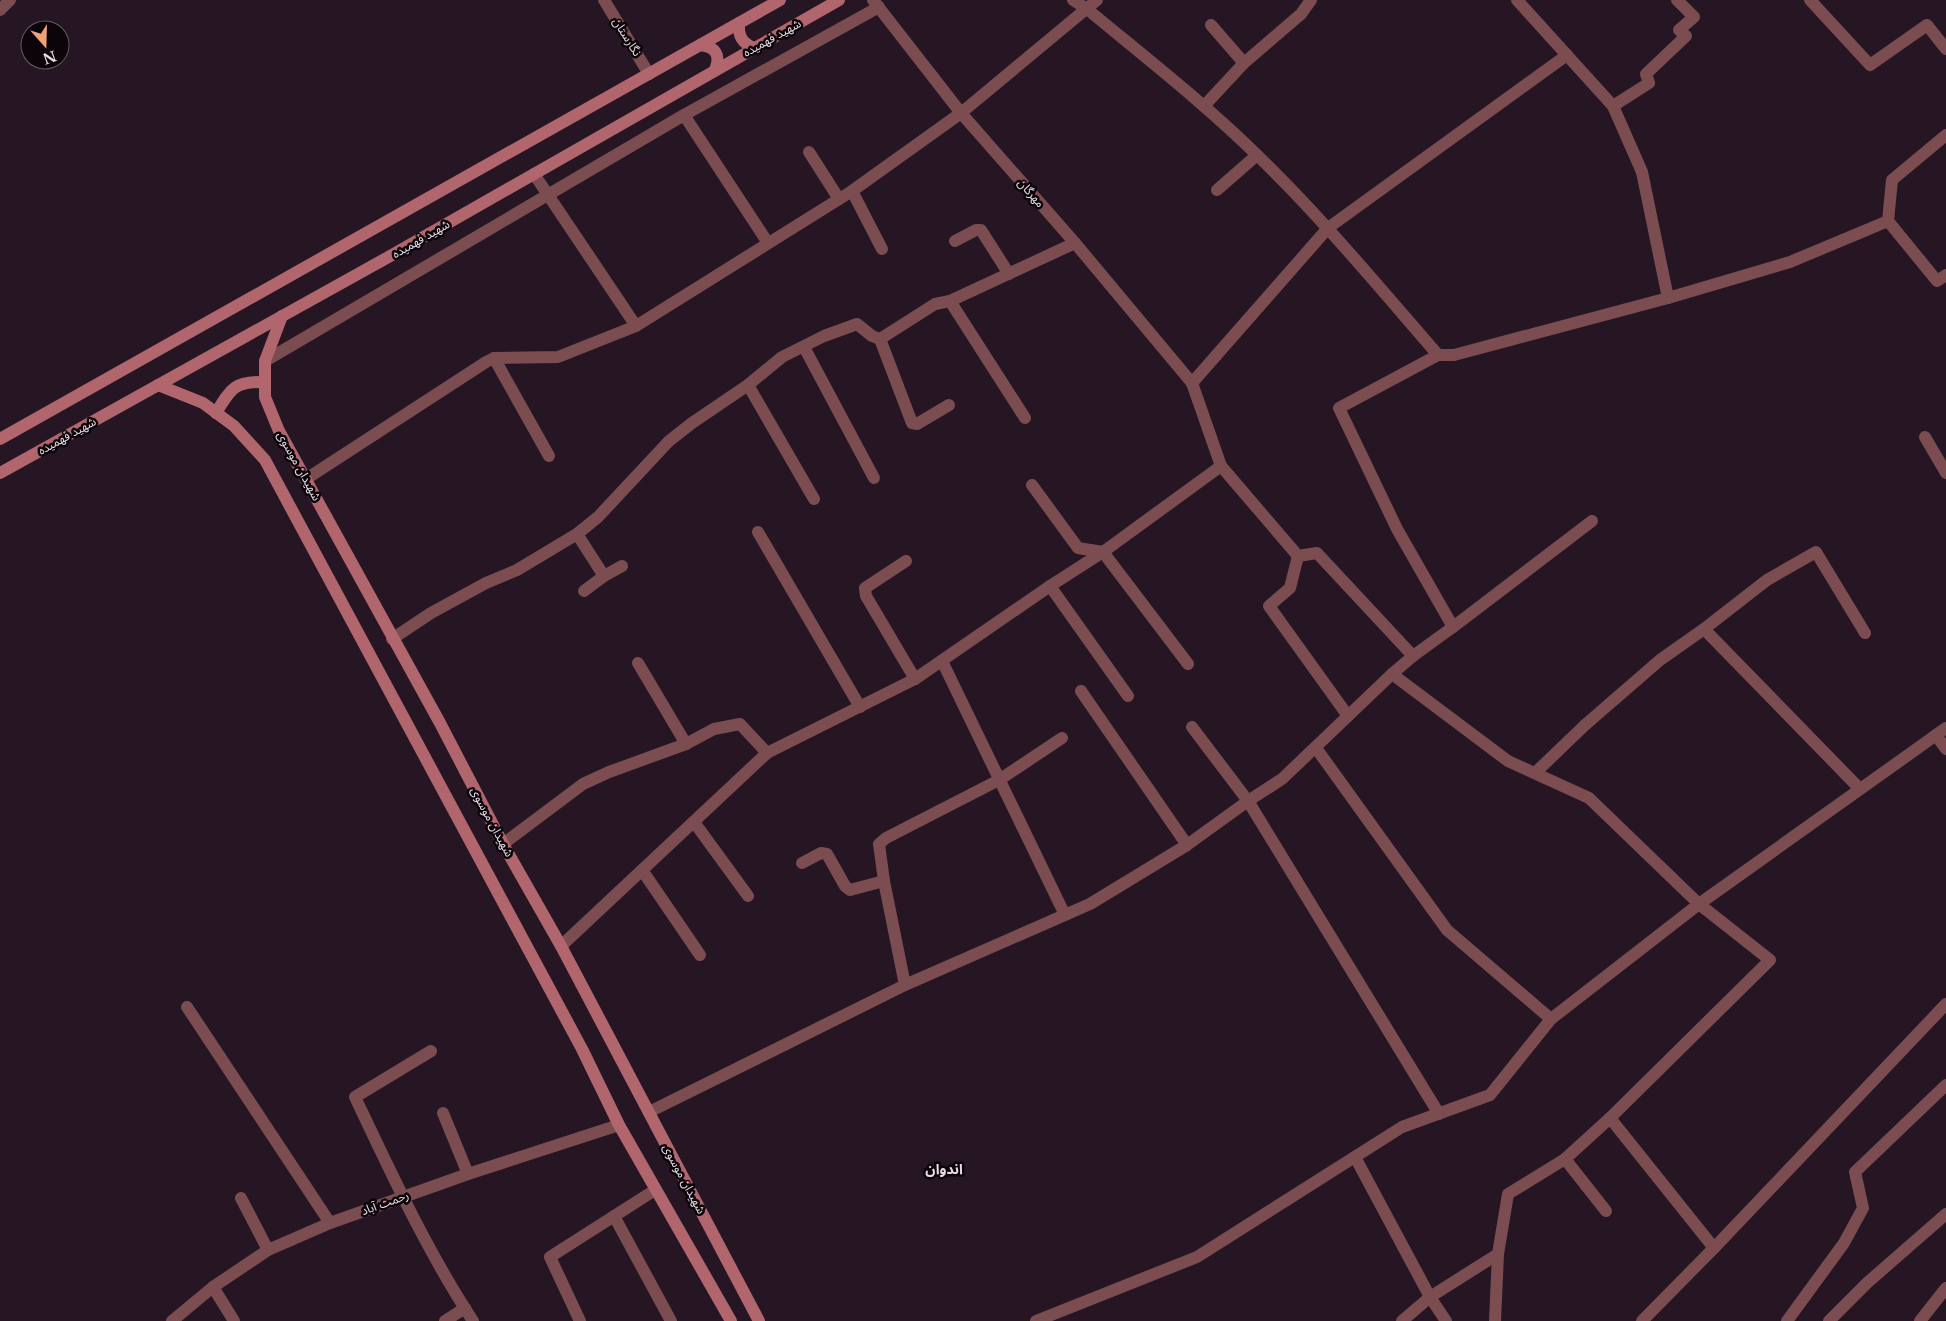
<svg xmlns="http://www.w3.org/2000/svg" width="1946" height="1321" font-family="'Libre Baskerville','Noto Sans Arabic',serif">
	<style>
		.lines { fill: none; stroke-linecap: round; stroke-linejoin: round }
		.street { stroke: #7b4c50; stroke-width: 12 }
		.secondary { stroke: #b1666d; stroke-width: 12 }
		.labels { text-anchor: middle; stroke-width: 5; stroke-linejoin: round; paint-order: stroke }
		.street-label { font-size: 12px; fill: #e7dce6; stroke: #0b050a }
		.neighbourhood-label { font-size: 14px; font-weight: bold; fill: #e7dce6; stroke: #0b050a }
	</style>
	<rect width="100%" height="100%" fill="#261624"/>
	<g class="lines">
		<g class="street">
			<path d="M604 0 649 74"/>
			<path d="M873 0 961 113 1075 243 1192 383"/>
			<path d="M1073 0 1087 9C1145 57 1204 103 1257 155 1322 218 1379 287 1438 355H1454L1668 298 1790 262 1888 221 1892 180 1946 135"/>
			<path d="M1517 0 1613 106 1642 172 1668 298"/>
			<path d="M1810 0 1870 65 1927 25 1946 49"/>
			<path d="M0 10 10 0"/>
			<path d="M1211 25 1244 63"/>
			<path d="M1204 106 1244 63 1301 14 1311 0"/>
			<path d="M1613 106 1649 83 1646 74 1686 36 1679 30 1694 17 1677 0"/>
			<path d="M684 115 768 243"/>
			<path d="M809 152 839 199"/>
			<path d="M534 174 636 326"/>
			<path d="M1217 190 1257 155"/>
			<path d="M852 191 882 249"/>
			<path d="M1888 221 1937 281 1946 275"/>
			<path d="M955 241 976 230H981L1009 274"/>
			<path d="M950 301 1025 418"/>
			<path d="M880 339 912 423 917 424 949 405"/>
			<path d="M804 347 874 478"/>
			<path d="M494 358 549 456"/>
			<path d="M265 361 684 115 879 7"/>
			<path d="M748 385 814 499"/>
			<path d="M1925 437 1946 473"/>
			<path d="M1221 466 1298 556 1317 553 1413 656"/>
			<path d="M306 479 486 362 494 358 558 357 636 326 852 191 961 113 1097 0"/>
			<path d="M1032 485 1078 548 1103 552 1188 664"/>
			<path d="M758 532 860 707"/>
			<path d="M577 534 604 576"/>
			<path d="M1298 556 1290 588 1269 606 1348 716"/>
			<path d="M906 561 865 588 866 596 915 679"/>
			<path d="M1050 586 1128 696"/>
			<path d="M584 591 604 576 622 566"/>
			<path d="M1453 627 1592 521"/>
			<path d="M1704 629 1860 789"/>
			<path d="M392 639 431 613 486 583 517 570 577 534 598 517 669 441 692 423 748 385 782 357 824 336 857 324 872 336 880 339 935 304 950 301 1075 243"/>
			<path d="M942 661 1065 915"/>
			<path d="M638 663 686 744"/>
			<path d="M1392 674 1508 761 1589 798 1699 904 1946 728"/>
			<path d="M1081 691 1187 845"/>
			<path d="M1192 727 1248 801 1439 1114"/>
			<path d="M1936 735 1946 749"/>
			<path d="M1316 748 1447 930 1551 1019"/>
			<path d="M1535 773 1585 725 1660 660 1704 629 1767 580 1816 552 1865 633"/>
			<path d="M694 822 748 896"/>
			<path d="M503 844 583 784 609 772 686 744 714 729 740 724 767 753"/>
			<path d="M802 863 821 853 827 854 845 886 850 890 884 881"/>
			<path d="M642 870 700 955"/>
			<path d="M561 946 767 753 915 679 1050 586 1103 552 1221 466 1192 383 1328 228 1567 55"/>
			<path d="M905 985 884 881 879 844 886 838 999 780 1062 738"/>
			<path d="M187 1007 330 1223"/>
			<path d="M431 1051 355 1097C391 1173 427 1251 473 1321"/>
			<path d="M649 1112 905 985 1090 904 1187 845 1248 801 1282 779 1392 674 1413 656 1453 627 1397 529 1339 408 1438 355"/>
			<path d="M443 1113 468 1174"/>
			<path d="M1610 1118 1714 1248"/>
			<path d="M1355 1157 1430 1297 1446 1321"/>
			<path d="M1565 1159 1606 1211"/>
			<path d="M241 1198 268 1250"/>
			<path d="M614 1216 671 1321"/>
			<path d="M213 1287 234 1321"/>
			<path d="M172 1321 213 1287 268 1250 330 1223 468 1174 619 1125"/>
			<path d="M445 1321 465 1308"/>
			<path d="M580 1321 550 1257 655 1190"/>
			<path d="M1036 1321 1197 1257 1402 1127 1490 1095 1551 1019 1699 904 1770 960 1610 1118 1565 1159 1508 1194 1498 1254 1495 1321"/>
			<path d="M1402 1321 1430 1297 1498 1254"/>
			<path d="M1642 1321 1714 1248 1946 1004"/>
			<path d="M1787 1321 1844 1243 1863 1208 1855 1172 1946 1085"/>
			<path d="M1829 1321 1867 1283 1946 1214"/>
			<path d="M1920 1321 1946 1288"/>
		</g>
		<g class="secondary">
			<path d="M739 23C738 36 742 43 754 48"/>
			<path d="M700 45C716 47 721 55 715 70"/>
			<path d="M282 316 265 361V397L279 431 440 723 503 844 561 946 759 1321"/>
			<path d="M158 385 203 403 234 426 265 460 582 1049 619 1125 731 1321"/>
			<path d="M216 413C231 388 235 381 265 382"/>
			<path d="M0 439 780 0"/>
			<path d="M0 473 392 255 839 0"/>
		</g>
	</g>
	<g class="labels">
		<g class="street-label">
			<text transform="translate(627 37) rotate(58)" y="4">نگارستان</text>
			<text transform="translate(772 38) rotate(-29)" y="4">شهید فهمیده</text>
			<text transform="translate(1031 193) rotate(49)" y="4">مهرگان</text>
			<text transform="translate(421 239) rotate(-30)" y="4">شهید فهمیده</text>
			<text transform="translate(67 436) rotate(-29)" y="4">شهید فهمیده</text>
			<text transform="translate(299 466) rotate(61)" y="4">شهیدان موسوی</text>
			<text transform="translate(492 822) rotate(62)" y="4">شهیدان موسوی</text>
			<text transform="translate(684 1179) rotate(62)" y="4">شهیدان موسوی</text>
			<text transform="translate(385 1203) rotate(-20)" y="4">رحمت آباد</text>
		</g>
		<g class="neighbourhood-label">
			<text x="944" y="1174">اندوان</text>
		</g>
	</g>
	<g transform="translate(45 45) rotate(160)"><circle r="24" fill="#0b050a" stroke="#635b62"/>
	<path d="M0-4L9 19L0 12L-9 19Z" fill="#f0a279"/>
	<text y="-8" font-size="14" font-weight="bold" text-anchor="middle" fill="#e7dce6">N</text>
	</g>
</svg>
